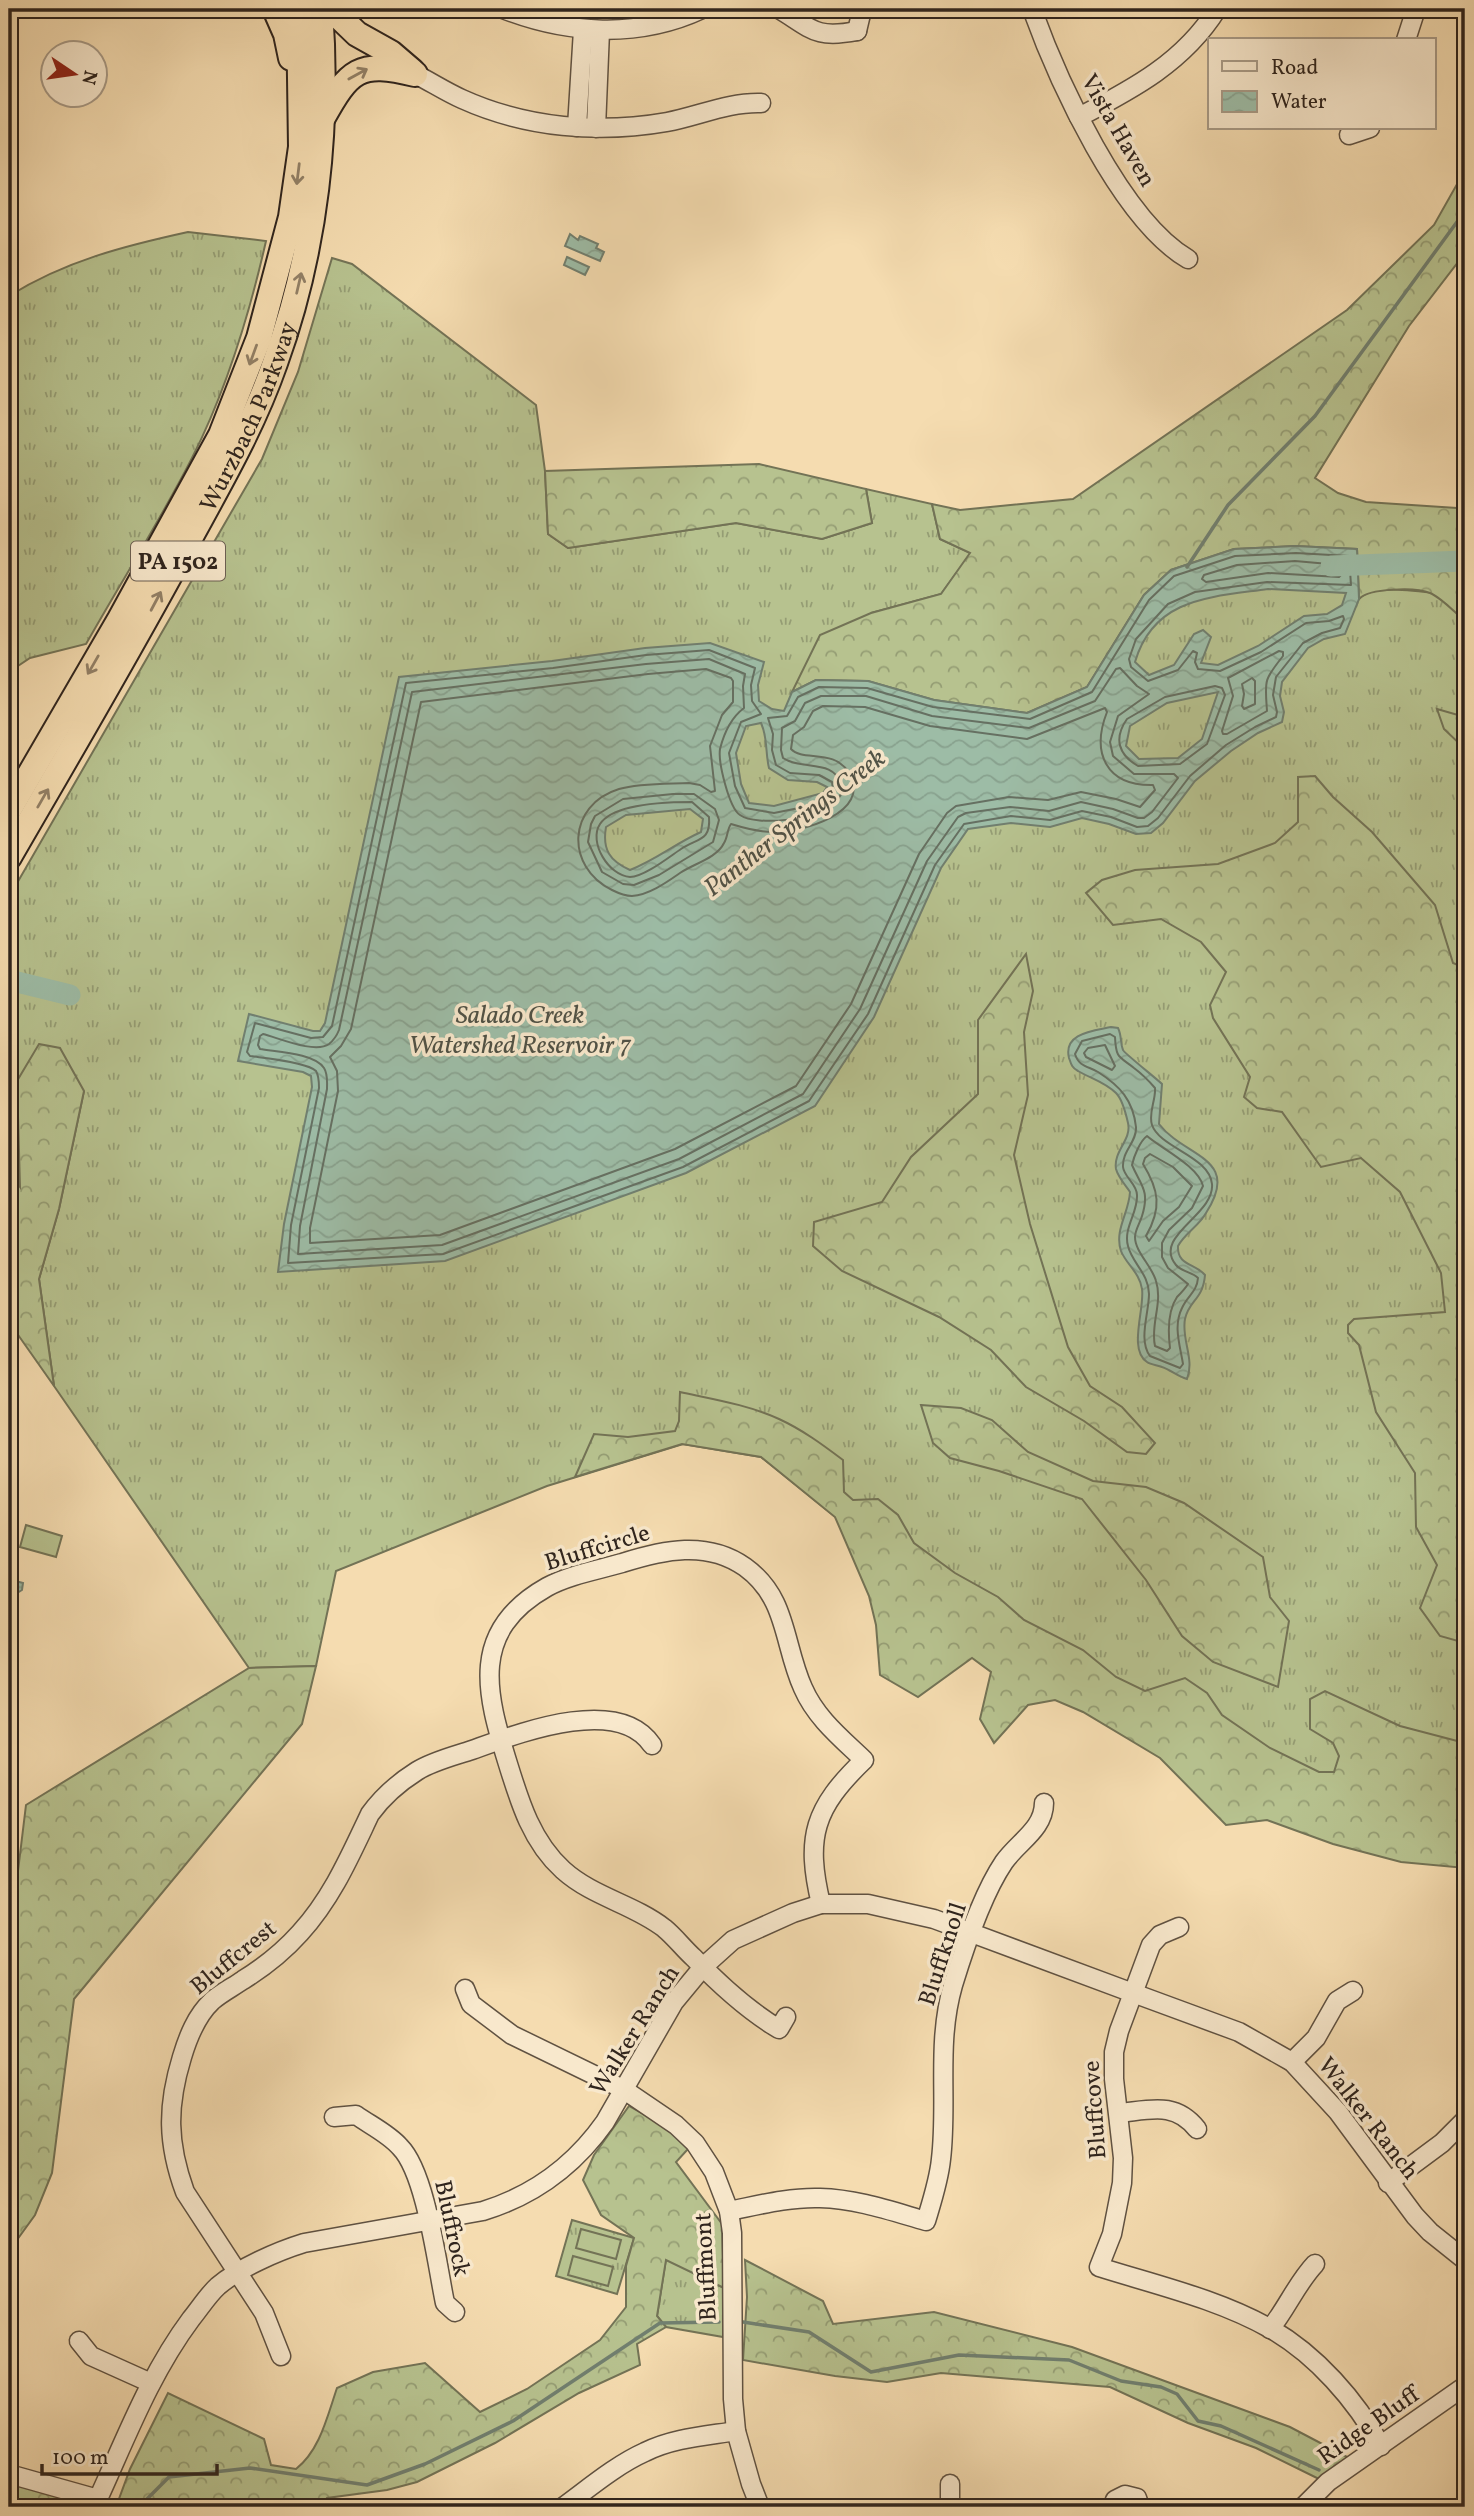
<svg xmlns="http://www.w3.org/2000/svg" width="1474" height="2516" font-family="Vollkorn,serif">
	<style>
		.grass { fill: url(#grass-tufts); stroke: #737356; stroke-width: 2 }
		.forest { fill: url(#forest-crowns); stroke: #737356; stroke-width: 2 }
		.pitch { fill: #b7c28f; stroke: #737356; stroke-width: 2 }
		.water { fill: url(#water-waves); stroke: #717f6f; stroke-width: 2; fill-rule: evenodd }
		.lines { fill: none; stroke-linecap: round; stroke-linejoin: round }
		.shore { stroke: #667062; stroke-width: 2 }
		.stream { stroke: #717f6f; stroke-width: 3.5 }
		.river { stroke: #9dbca6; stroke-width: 21 }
		.minor-casing { stroke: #605242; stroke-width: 21 }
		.highway-casing { stroke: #2f241d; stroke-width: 28 }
		.minor { stroke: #f8e8cc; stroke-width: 18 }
		.highway { stroke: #f5dcb0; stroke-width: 24 }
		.oneway { stroke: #928066 }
		.labels { text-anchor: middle; stroke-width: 7; stroke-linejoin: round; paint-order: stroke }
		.shield { fill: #f8e8cc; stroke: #6b5f52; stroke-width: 2 }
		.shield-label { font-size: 23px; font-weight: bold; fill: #2f241d }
		.street-label { font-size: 24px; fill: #2f241d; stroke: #f8e8cc }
		.water-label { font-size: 26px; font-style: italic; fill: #505246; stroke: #f8e8cc }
	</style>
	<defs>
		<pattern id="grass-tufts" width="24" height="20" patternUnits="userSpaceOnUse" patternTransform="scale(1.75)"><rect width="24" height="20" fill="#b7c28f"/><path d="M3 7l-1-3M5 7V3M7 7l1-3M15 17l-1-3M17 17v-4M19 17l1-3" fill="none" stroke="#959d74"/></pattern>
		<pattern id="forest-crowns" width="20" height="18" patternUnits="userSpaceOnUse" patternTransform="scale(1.75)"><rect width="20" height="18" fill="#b7c28f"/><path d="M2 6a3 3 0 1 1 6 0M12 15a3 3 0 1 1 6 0" fill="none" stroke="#959d74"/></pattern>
		<pattern id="water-waves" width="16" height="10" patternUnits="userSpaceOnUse" patternTransform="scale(1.75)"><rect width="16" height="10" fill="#9dbca6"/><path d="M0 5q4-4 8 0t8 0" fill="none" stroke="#88a18e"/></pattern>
	</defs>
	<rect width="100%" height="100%" fill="#f5dcb0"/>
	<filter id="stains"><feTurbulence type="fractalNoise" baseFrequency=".00286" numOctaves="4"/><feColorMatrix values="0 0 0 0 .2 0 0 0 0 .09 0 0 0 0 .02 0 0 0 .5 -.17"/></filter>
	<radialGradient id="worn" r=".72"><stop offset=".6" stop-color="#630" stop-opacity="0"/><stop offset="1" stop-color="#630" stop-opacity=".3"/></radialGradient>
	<g class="grass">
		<path d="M188 232 266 241C249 316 227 389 192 458 160 521 121 582 86 644L30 658 9 672V296C65 261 124 246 188 232Z"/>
		<path d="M332 258 352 264 536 405 545 471 548 534 568 548 736 523 822 539 872 523 866 489 932 504 940 539 971 553 941 594 871 613 1234 549 1360 598C1375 581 1443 595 1465 597V1812L1272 1785 910 1577 761 1457 683 1444 547 1486 336 1571 316 1666 249 1668 54 1386 39 1279 59 1209 84 1091 20 1189 9 1171V897L262 459 298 372Z"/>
		<path d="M572 2220 634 2238 617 2294 556 2276Z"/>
		<path d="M666 2259 724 2288 723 2337 666 2327 657 2316Z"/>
	</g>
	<g class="forest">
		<path d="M1465 170V253L1409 326 1315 478 1338 493 1366 502 1457 508 1465 506V621C1455 613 1442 598 1430 593 1416 587 1369 588 1359 599L1357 549 1295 546 1234 549 1171 570 1144 595 1087 687 1027 713 934 700 868 681 816 680 792 692 820 635 871 613 941 594 970 553 940 539 932 504 960 510 1073 499 1347 310 1434 225Z"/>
		<path d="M759 464 866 489 872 523 822 539 736 523 568 548 548 534 545 471Z"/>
		<path d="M1437 709 1465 717V749L1444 729Z"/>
		<path d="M1315 776 1333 797 1372 832 1435 905 1453 963 1465 968V1643L1440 1636 1420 1608 1437 1565 1416 1527 1415 1473 1376 1412 1359 1345 1348 1333V1325L1354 1319 1445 1312 1441 1273 1400 1192 1361 1158 1321 1167 1282 1112 1257 1108 1244 1097 1250 1077 1213 1018 1210 1005 1226 972 1201 942 1161 919 1113 925 1086 893 1102 880 1135 870 1218 864 1275 843 1298 822V777Z"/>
		<path d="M1026 954 1033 991 1024 1032 1028 1095 1014 1155 1030 1224 1068 1347 1090 1386 1122 1407 1155 1443 1146 1454 1127 1452 1084 1421 1026 1387 991 1350 939 1317 842 1271 813 1246 814 1222 882 1202 911 1157 978 1094V1020Z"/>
		<path d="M39 1044 60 1048 84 1091 59 1209 39 1279 54 1386 9 1322V1171L20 1187 17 1081Z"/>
		<path d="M680 1392C712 1399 749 1405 779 1419 803 1430 823 1445 843 1460L844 1492 853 1500 878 1499 898 1515 914 1543 955 1573 998 1597 1024 1620 1083 1650 1116 1677 1145 1691 1185 1678 1207 1693 1222 1715 1270 1748 1319 1772H1334L1339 1756 1333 1743 1310 1729V1699L1325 1691 1400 1726 1465 1743V1868L1401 1862 1333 1844 1267 1820 1226 1825 1160 1758 1083 1712 1055 1700 1028 1705 994 1743 980 1719 991 1672 972 1658 918 1697 880 1675 876 1625 869 1596 835 1517 761 1457 682 1444 575 1477 594 1434 628 1437 675 1431 679 1421Z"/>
		<path d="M921 1405 961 1408 992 1420 1028 1452 1093 1481 1146 1487 1184 1503 1263 1557 1270 1597 1289 1621 1278 1687 1213 1662 1182 1636 1146 1580 1082 1499 999 1471 950 1458 933 1443Z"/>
		<path d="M316 1666 302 1724 74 1999 52 2173 35 2215 9 2251V1945L26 1805 249 1668Z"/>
		<path d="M629 2106 666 2127 688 2149 676 2162 722 2224 724 2288 666 2260 657 2316 666 2327 637 2344 640 2365 579 2393 495 2443 417 2482 387 2490 327 2498 321 2507H116L130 2469 168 2393 264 2439 271 2465 296 2469C320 2450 327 2417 337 2388L373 2372 425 2363 480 2412 527 2389 600 2340 626 2307V2266L634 2238 601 2215 583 2180 594 2155Z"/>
		<path d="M745 2260 823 2301 833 2324 934 2312 1072 2347 1290 2427 1349 2458 1321 2480 1256 2448 1188 2423 1110 2387 941 2373 887 2382 835 2376 743 2360 747 2297Z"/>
		<path d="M9 2483 89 2503V2507H9Z"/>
	</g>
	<g class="pitch">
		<path d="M26 1525 62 1536 56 1557 20 1547Z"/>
		<path d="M581 2229 621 2240 616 2259 576 2248Z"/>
		<path d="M573 2256 613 2267 608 2286 568 2275Z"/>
	</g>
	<g class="water">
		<path d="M570 234 578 240 580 236 598 244 596 248 604 252 600 261 565 246Z"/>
		<path d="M567 257 589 267 585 275 564 265Z"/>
		<path d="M1295 546 1357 549 1359 599 1345 634 1324 639 1308 648 1282 682 1280 696 1284 712 1282 722 1258 733 1231 751 1195 781 1163 823 1151 833 1136 834 1109 824 1082 818 1050 827 1011 823 968 829 941 868 874 1017 815 1106 686 1173 445 1261 278 1272 284 1224 312 1087 311 1076 303 1072 238 1061 249 1014 313 1031H320L325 1023 399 677 552 661 645 648 710 643 764 662 758 685 759 701 772 709 784 711 792 692 816 680 868 681 934 700 1027 713 1087 687 1144 595 1171 570 1234 549ZM1268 589 1346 593 1342 605 1327 614 1304 616 1258 646 1218 665 1201 663 1211 637 1203 630 1194 634 1174 665 1149 675 1135 662C1154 597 1212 597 1268 589ZM1218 692 1202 739 1178 758 1139 759 1126 746 1130 726 1167 703ZM761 723C768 738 765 752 769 768L788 780 817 782 827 787 823 793 774 806 749 803 741 784 736 753 746 726ZM690 809 703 819 701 832C676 843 656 860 630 870 610 861 602 850 606 827L626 815Z"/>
		<path d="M1111 1027 1118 1028C1122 1036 1120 1043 1123 1050 1124 1053 1157 1079 1162 1084L1159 1124C1185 1158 1242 1157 1206 1213 1199 1226 1185 1233 1178 1246 1177 1266 1195 1263 1205 1275 1203 1300 1189 1300 1185 1319 1181 1339 1195 1359 1187 1379 1177 1376 1171 1370 1162 1367 1158 1365 1151 1365 1147 1362 1128 1350 1145 1308 1142 1289 1140 1273 1126 1264 1121 1251 1114 1230 1129 1213 1130 1192 1126 1186 1118 1177 1116 1169 1113 1151 1132 1140 1128 1123 1126 1114 1122 1099 1116 1093 1105 1082 1090 1078 1078 1071 1072 1068 1071 1064 1069 1058 1063 1033 1093 1031 1111 1027Z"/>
		<path d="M13 1576 12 1580 23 1583 22 1590 9 1598V1577Z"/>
	</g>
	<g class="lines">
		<g class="shore">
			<path d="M1296 553 1349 556 1351 585 1267 582 1195 592 1168 604 1136 639 1129 659 1131 667 1148 681 1178 670 1193 651 1197 653 1195 662 1198 669 1220 671 1261 652 1306 623 1329 621 1343 616 1344 619 1340 628 1322 633 1303 643 1276 677 1273 695 1277 712 1276 717 1255 727 1226 745 1190 776 1158 818 1148 826 1137 827 1111 817 1082 811 1050 820 1011 816 964 824 935 865 868 1014 809 1101 683 1167 443 1254 288 1263 291 1225 319 1088C319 1083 319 1076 316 1071 307 1062 263 1058 250 1056L247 1052 255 1023 311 1038 323 1037 332 1026 406 683 553 668 646 655 709 650 755 668 751 685 752 701 761 714 741 722 729 753 735 786 745 808 774 813 804 807 826 799 833 790 832 782 819 775 790 773 776 765 772 750 773 734 768 718 787 716 798 697 819 687 867 688 933 707 1030 719 1092 692 1149 600 1174 576 1235 556Z"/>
			<path d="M1295 561 1340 565 1342 574 1339 577 1268 573 1206 582 1202 579 1204 575 1237 565Z"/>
			<path d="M1279 651 1283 652V656C1263 681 1265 681 1267 711L1227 734H1223L1222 731 1233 696 1228 678Z"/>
			<path d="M709 659 745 674 743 686 744 708C732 717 724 733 720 749 718 762 729 808 740 815 757 827 819 819 834 804 840 799 842 792 842 785 833 758 802 771 783 758L781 750 782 728 795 721 805 703 821 696H866L932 716 1029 728 1095 701 1116 669 1120 668 1137 686 1149 694 1118 716 1110 742 1113 756 1134 774H1174L1178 778 1152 812 1144 818H1138L1113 809 1081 802 1049 811 1010 807 966 813 958 817 927 861 860 1009 803 1094 679 1159 442 1245 298 1254 300 1226 327 1089C327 1082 328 1074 324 1068 314 1053 276 1052 260 1049L258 1045 260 1036 263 1034C279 1038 315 1054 329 1044 334 1040 337 1035 339 1030L412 692 646 664Z"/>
			<path d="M706 669 731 678 733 681V702L722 715 710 746 715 791 711 792 700 785 689 783C667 784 640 783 619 789 567 805 565 867 612 890 618 893 624 896 632 896 649 895 667 882 680 873 693 864 717 858 724 843 728 837 727 829 731 824 744 828 758 832 773 832 800 833 873 813 849 773 834 748 803 762 791 749L793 735 804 727 813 711 823 706 865 707 930 726 1027 739 1105 708 1107 712C1091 753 1106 786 1153 785L1155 790 1140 807 1116 799 1081 792 1048 800 1009 797 956 806 947 813 919 854 851 1004 796 1086 675 1149 440 1235 310 1243V1228L338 1091 337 1071 330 1057 341 1046 351 1029 421 702 648 674Z"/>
			<path d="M1252 678 1255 681V704L1244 709 1242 706 1244 694 1242 684Z"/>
			<path d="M1215 686 1222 688 1225 695 1207 744 1180 764 1138 766C1119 755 1113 739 1127 719L1165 697Z"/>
			<path d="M673 794H694L715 809 719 820 713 842 659 875 634 885 623 884 602 872 588 842 591 824 595 816 623 799Z"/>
			<path d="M692 802 709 817C711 841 698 838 681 849 669 857 644 877 630 877 609 876 588 842 600 824 614 803 669 802 692 802Z"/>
			<path d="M1110 1034 1115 1037C1116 1059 1119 1056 1134 1068 1142 1074 1149 1081 1155 1088 1156 1100 1148 1113 1152 1125 1160 1148 1209 1156 1212 1184 1215 1215 1152 1236 1176 1265 1182 1272 1192 1272 1198 1278 1197 1292 1187 1296 1182 1308 1173 1326 1180 1345 1183 1364L1180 1368 1150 1356C1138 1340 1149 1313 1149 1294 1149 1274 1132 1263 1128 1246 1123 1228 1138 1213 1137 1195 1137 1184 1124 1177 1123 1167 1122 1151 1137 1142 1136 1127 1133 1100 1120 1086 1098 1072 1088 1066 1079 1067 1075 1054L1082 1041Z"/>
			<path d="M1105 1045 1115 1066 1112 1070 1086 1057 1084 1053 1088 1048Z"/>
			<path d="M1147 1136C1162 1149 1198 1166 1203 1186L1192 1208 1169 1230 1162 1243V1257L1168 1268 1188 1284C1185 1289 1181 1293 1177 1297 1167 1312 1168 1332 1170 1348L1167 1351 1155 1346C1150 1325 1163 1303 1156 1281 1152 1266 1135 1252 1135 1237 1135 1230 1140 1223 1142 1216 1150 1190 1141 1186 1132 1165 1134 1156 1140 1141 1147 1136Z"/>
			<path d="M1150 1154 1173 1167 1192 1186 1179 1207 1163 1221 1149 1241 1146 1236C1162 1208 1159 1190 1143 1164L1145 1158Z"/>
		</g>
		<g class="stream">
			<path d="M1187 567 1228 505 1315 416 1465 211"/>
			<path d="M743 2322 809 2332 871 2372 959 2355 1069 2360 1121 2381 1161 2387 1177 2394 1198 2421 1221 2426 1319 2470"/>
			<path d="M139 2507 169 2477 250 2468 367 2485 425 2464 513 2421 660 2323 719 2322"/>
		</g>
		<g class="river">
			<path d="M1331 566 1465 561"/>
			<path d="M9 980 70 995"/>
		</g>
		<defs>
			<g id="minor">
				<path d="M503 9C567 34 638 39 702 9"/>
				<path d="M779 9C812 29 815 39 857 31"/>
				<path d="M1032 9C1058 81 1121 220 1188 259"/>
				<path d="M857 31 861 14 866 9"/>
				<path d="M1406 40 1416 9"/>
				<path d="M415 74C431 82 446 92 462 99 526 128 599 134 667 122 699 116 728 102 761 103"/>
				<path d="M1079 117C1133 89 1184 62 1217 9"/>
				<path d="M577 127 583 30"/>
				<path d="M596 128 600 31"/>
				<path d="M1349 135 1370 128"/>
				<path d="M1179 1927 1160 1935 1151 1945 1119 2031 1114 2052V2079L1123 2158 1122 2183 1112 2234 1099 2267C1156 2285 1218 2299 1271 2329 1316 2355 1356 2400 1381 2446"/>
				<path d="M465 1989 471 2004 512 2035 623 2089 676 2125 695 2143 714 2172 729 2211 732 2233 733 2399 736 2431 751 2484 760 2507"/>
				<path d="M786 2017 779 2029C747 2010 720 1985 694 1958 683 1948 675 1937 664 1928 633 1904 593 1897 563 1870 532 1842 520 1803 508 1764 486 1693 469 1631 547 1587 569 1575 598 1570 622 1563 663 1550 707 1540 745 1567 788 1598 783 1644 803 1688 816 1718 841 1738 864 1760 814 1808 805 1837 821 1904"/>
				<path d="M1292 2062 1316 2038 1337 2001 1353 1991"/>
				<path d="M1119 2113C1150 2110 1175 2101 1197 2129"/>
				<path d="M334 2117 356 2115C370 2125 389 2134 400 2147 426 2173 437 2265 445 2303L455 2312"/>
				<path d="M1388 2183 1442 2143 1465 2120"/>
				<path d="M729 2211C759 2205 789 2197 820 2198 857 2199 891 2211 926 2221 932 2201 939 2180 941 2159 948 2100 936 2044 953 1985 964 1949 983 1893 1004 1862 1018 1842 1044 1829 1044 1803"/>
				<path d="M1270 2329C1287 2308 1297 2283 1315 2264"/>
				<path d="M79 2341 91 2356 151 2383"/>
				<path d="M281 2356 264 2313 185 2192C167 2143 167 2106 182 2057 188 2037 196 2016 212 2001 221 1993 233 1987 243 1980 264 1967 283 1952 300 1933 332 1898 350 1856 370 1814 383 1796 398 1783 417 1771 433 1761 454 1756 472 1750 517 1734 618 1694 652 1745"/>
				<path d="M9 2474 98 2499"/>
				<path d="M950 2484V2507"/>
				<path d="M96 2507 98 2499C126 2438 150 2374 191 2319 200 2308 208 2295 218 2286 239 2268 278 2251 304 2243L483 2211C535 2195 574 2166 605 2122L674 2002 703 1967 733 1940 793 1913 821 1904H868L934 1919 1133 1993 1239 2032 1292 2062 1338 2112 1415 2216 1430 2232 1465 2260"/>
				<path d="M563 2507C589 2488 616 2465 645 2452 673 2438 705 2436 736 2431"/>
				<path d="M1113 2507 1115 2500 1125 2495 1137 2498 1140 2507"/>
				<path d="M1303 2507 1328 2482 1465 2386"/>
			</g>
			<g id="highway">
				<path d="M275 9 286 34 291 58"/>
				<path d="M331 9 357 34 391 53 412 71"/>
				<path d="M322 119C349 70 359 60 415 74"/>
				<path d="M9 810 120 619 221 435 259 338 291 217 301 147 299 9"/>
				<path id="s1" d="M9 857C68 755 128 653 184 549 217 488 252 429 275 363 316 250 329 128 320 9"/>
			</g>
		</defs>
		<use href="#minor" class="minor-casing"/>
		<use href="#highway" class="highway-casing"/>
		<use href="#minor" class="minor"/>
		<use href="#highway" class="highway"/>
	</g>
	<defs><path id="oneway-shaft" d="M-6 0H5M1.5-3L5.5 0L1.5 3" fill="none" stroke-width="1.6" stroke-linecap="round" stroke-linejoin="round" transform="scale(1.75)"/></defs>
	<g class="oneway">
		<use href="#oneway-shaft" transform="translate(358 74) rotate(-29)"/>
		<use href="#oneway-shaft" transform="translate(298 174) rotate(97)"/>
		<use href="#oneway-shaft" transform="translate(299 283) rotate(-77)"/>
		<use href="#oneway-shaft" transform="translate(253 355) rotate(110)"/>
		<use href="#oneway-shaft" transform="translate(156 601) rotate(-62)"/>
		<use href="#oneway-shaft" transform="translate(93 665) rotate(120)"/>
		<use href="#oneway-shaft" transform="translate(43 798) rotate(-60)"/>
	</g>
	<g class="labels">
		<rect class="shield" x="131" y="541.5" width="94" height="39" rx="5"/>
		<g class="shield-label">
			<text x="178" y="569">PA 1502</text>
		</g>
		<g class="street-label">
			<text transform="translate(1119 130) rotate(60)" y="8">Vista Haven</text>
			<text dy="8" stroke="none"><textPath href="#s1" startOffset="502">Wurzbach Parkway</textPath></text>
			<text transform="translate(597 1547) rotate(-17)" y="8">Bluffcircle</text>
			<text transform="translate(942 1954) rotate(-72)" y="8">Bluffknoll</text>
			<text transform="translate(233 1957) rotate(-39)" y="8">Bluffcrest</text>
			<text transform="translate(634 2030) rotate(-58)" y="8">Walker Ranch</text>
			<text transform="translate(1094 2110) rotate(-94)" y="8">Bluffcove</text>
			<text transform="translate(1369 2118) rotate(52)" y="8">Walker Ranch</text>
			<text transform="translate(453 2228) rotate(78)" y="8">Bluffrock</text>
			<text transform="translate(705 2267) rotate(-93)" y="8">Bluffmont</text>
			<text transform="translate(1368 2425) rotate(-35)" y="8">Ridge Bluff</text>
		</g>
		<g class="water-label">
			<text transform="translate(794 822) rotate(-38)" y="9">Panther Springs Creek</text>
			<text x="520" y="1023">Salado Creek<tspan x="520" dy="30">Watershed Reservoir 7</tspan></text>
		</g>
	</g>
	<rect width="1474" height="2516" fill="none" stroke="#f5dcb0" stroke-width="35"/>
	<rect x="10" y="10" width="1453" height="2495" fill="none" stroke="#2f241d" stroke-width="3.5"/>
	<rect x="18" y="18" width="1439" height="2481" fill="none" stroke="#2f241d" stroke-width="2"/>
	<rect x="1208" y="38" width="228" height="91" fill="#f8e8cc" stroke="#a89a86" stroke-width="2"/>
	<rect x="1222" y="61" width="35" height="10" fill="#f8e8cc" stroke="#a89a86" stroke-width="2"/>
	<text x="1271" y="74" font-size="21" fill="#2f241d">Road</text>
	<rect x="1222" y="91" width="35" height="21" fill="url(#water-waves)" stroke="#a89a86" stroke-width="2"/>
	<text x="1271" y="108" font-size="21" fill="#2f241d">Water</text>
	<g transform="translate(74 74) rotate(103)"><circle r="33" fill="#f8e8cc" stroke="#a89a86" stroke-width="2"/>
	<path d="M0-5L12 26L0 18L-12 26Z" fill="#8f2418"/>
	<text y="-10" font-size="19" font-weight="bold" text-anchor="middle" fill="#2f241d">N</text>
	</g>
	<path d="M42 2464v10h175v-10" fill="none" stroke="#2f241d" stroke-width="3.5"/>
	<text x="52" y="2464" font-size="21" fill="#2f241d" stroke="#f8e8cc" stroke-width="5" paint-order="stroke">100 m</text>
	<rect width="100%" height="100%" filter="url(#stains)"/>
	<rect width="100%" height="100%" fill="url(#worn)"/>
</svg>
